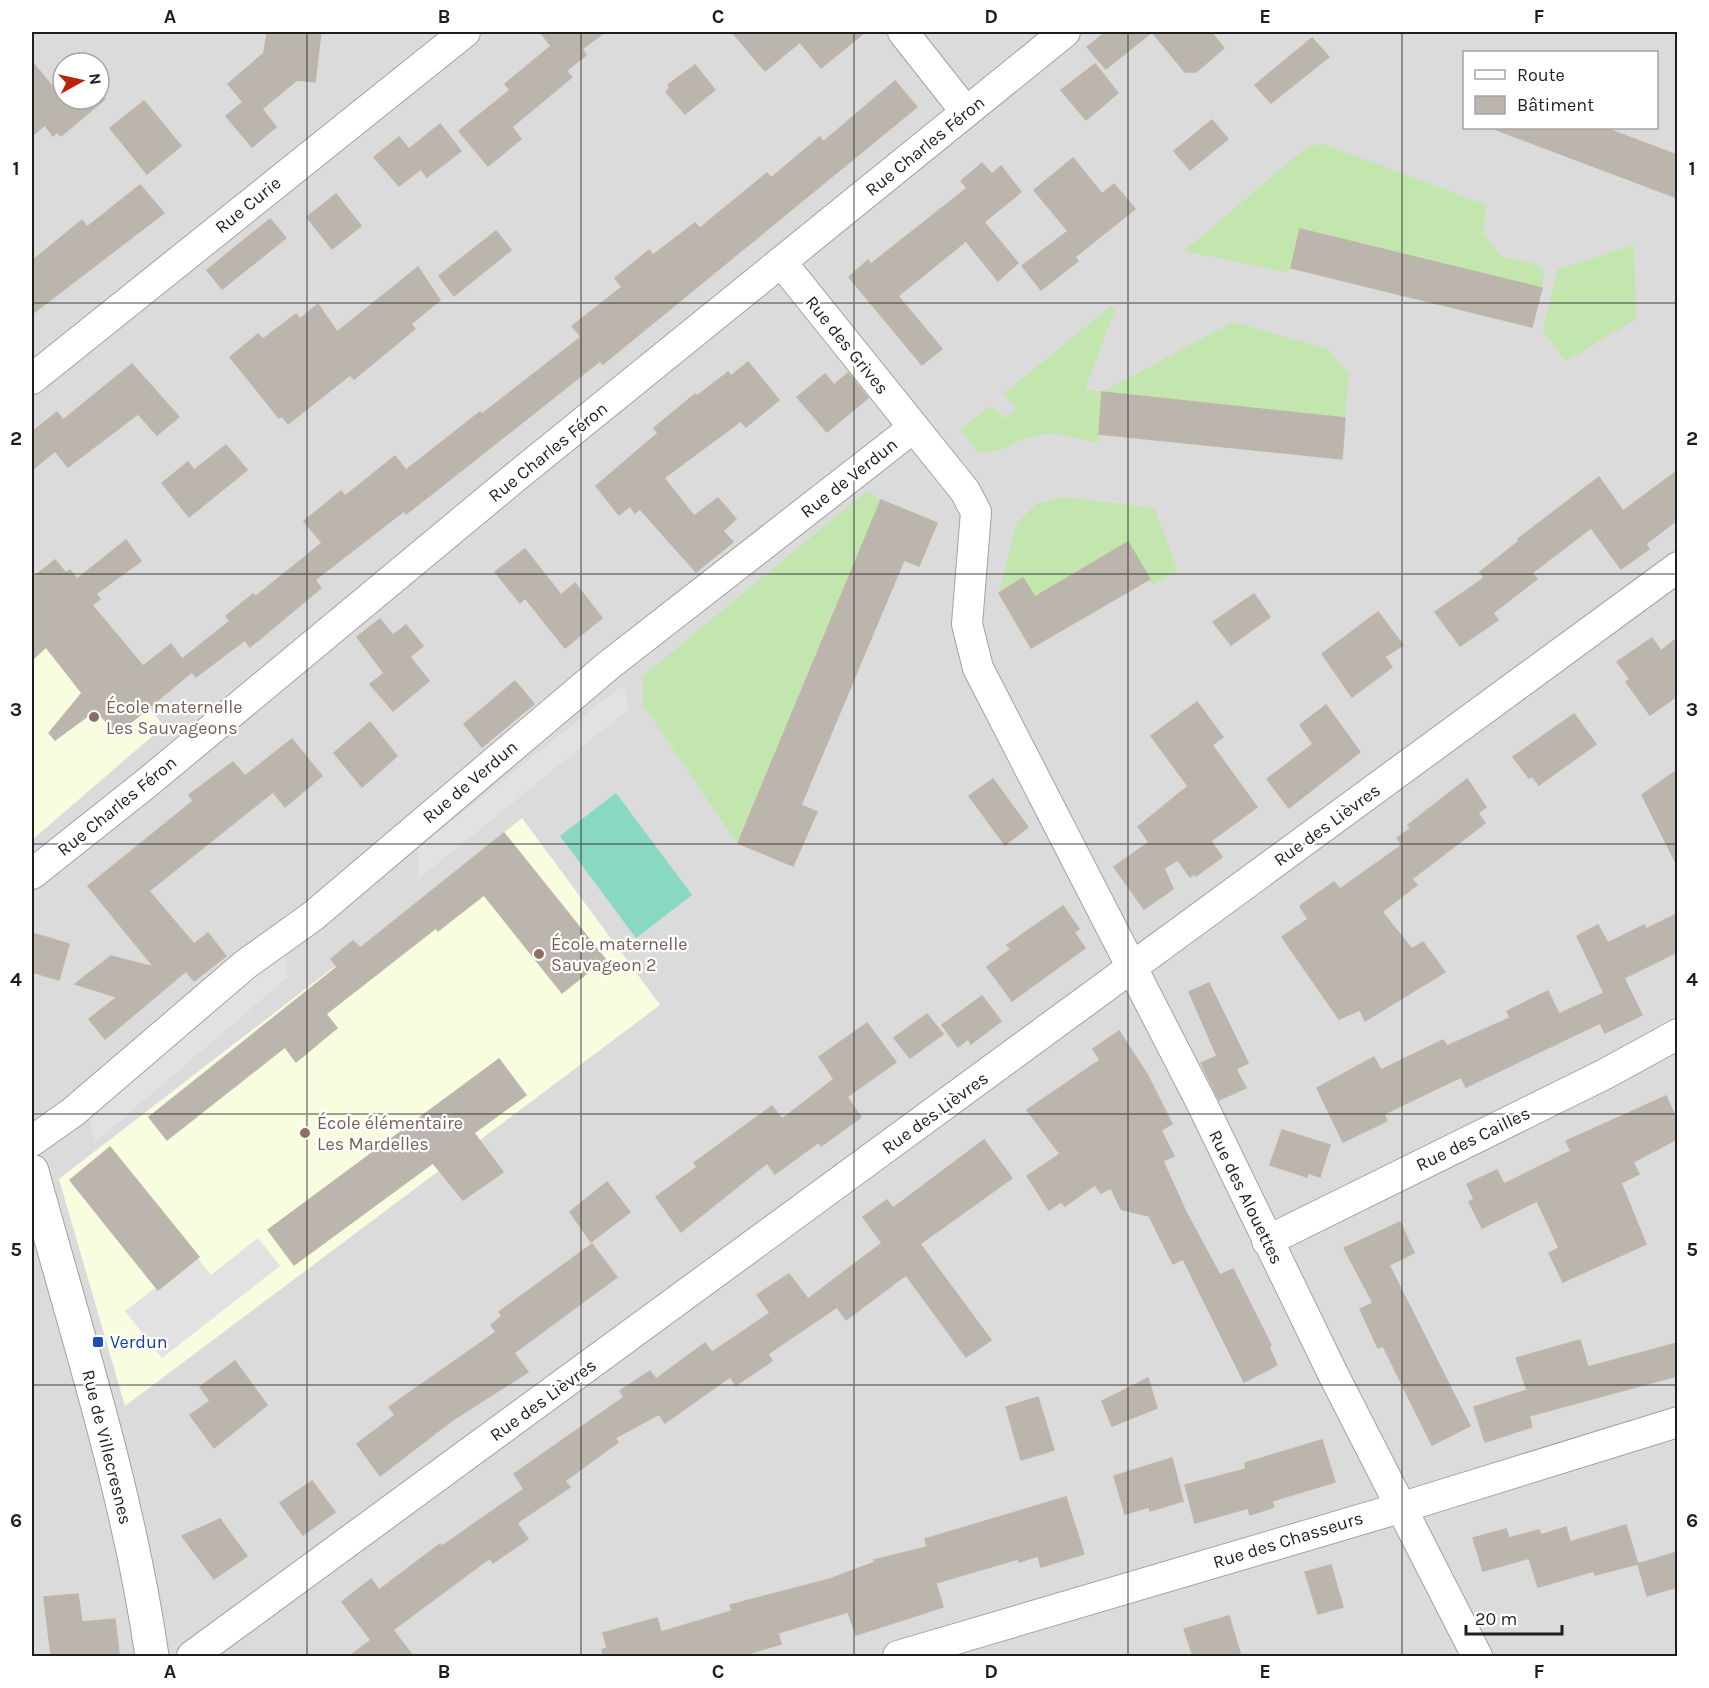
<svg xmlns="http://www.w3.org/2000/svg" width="1709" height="1688" font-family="Karla,sans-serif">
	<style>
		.residential { fill: #dcdbdb; fill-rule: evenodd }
		.education { fill: #f9fddf }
		.grass { fill: #c3e5ae }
		.pitch { fill: #88d8c2 }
		.parking { fill: #e2e2e2 }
		.building { fill: #bbb5ae; stroke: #bfb5a8; stroke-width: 1.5 }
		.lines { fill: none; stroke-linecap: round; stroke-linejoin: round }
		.minor-casing { stroke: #a2a2a2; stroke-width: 32 }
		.tertiary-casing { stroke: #a2a2a2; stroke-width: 35 }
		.minor { stroke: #fff; stroke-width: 30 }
		.tertiary { stroke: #fff; stroke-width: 33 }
		.grid { fill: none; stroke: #1e1e1e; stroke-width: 1.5; stroke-opacity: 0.55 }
		.education-dot { fill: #8d6e63; stroke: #fff; stroke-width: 2 }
		.transit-dot { fill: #1a4fb4; stroke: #fff; stroke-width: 2 }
		.labels { text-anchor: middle; stroke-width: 4.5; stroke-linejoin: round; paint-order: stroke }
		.street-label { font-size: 18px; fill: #1e1e1e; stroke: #fff }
		.education-label { font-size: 18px; fill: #785e54; stroke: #fff; text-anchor: start }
		.transit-label { font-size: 18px; fill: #164399; stroke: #fff; text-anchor: start }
		.neatline { fill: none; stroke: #1e1e1e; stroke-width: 2 }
		.grid-label { font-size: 20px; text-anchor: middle; font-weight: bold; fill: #1e1e1e }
	</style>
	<rect width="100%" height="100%" fill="#eeece5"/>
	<path class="residential" d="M32 32H1677V1656H32ZM1464 52H1656V128H1464ZM63 63H99V99H63Z"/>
	<g class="education">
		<path d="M57 595 164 726 32 840V615Z"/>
		<path d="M522 818 660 1005 125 1406 59 1179 417 903Z"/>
	</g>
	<g class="grass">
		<path d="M1324 144 1486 205 1483 233 1501 257 1534 263 1544 270 1542 288 1301 229 1291 268 1285 272 1184 251 1308 146Z"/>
		<path d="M1634 245 1636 319 1566 361 1543 331 1558 269Z"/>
		<path d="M1111 306 1115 310 1085 389 1102 392 1233 322 1328 349 1349 374 1345 418 1103 392 1098 443 1052 433 1026 438 1000 450 978 453 960 429 991 406 1006 419 1017 408 1003 394Z"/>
		<path d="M867 491 881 500 737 843 643 705V676Z"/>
		<path d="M1063 497 1154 508 1178 571 1152 585 1128 542 1035 597 1023 578 999 593 1017 523 1036 504Z"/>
	</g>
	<path class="pitch" d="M616 793 692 895 636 938 560 836Z"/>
	<g class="parking">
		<path d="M623 685 629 709 418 879V848Z"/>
		<path d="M284 949 288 977 94 1143 89 1107Z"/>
		<path d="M258 1238 280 1266 162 1358 125 1311 196 1256 211 1275Z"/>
	</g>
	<g class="building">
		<path d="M267 32H321L315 82 297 80 262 109 276 127 252 147 226 116 243 102 228 84 264 53Z"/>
		<path d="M540 32H605L582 49 586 55 566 71 572 77 512 127 521 139 488 166 459 131 510 90 505 84 551 46Z"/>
		<path d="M732 32H865L821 68 800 42 765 71Z"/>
		<path d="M1106 32H1211L1224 48 1196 72H1185L1152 32 1106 69 1087 47Z"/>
		<path d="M1312 38 1329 57 1271 103 1255 85Z"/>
		<path d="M32 62 63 99H105L61 136 57 132 53 136 45 125 32 136Z"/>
		<path d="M1095 64 1118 93 1086 120 1061 90Z"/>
		<path d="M695 65 715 90 685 114 666 92 670 88 668 85Z"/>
		<path d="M895 81 917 107 603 364 600 361 428 497 406 514 404 511 315 580 321 588 250 647 245 640 196 677 187 666 192 672 117 734 96 710 55 740 49 733 82 693 46 647 32 660V578L55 560 66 573 70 570 77 579 126 540 141 561 96 594 100 599 92 605 143 666 171 644 182 659 230 621 226 616 253 594 256 596 322 543 304 521 341 491 345 496 395 456 406 470 480 412 482 414 581 337 572 326 622 287 615 278 649 250 653 255 695 223 700 228 767 173 771 178 820 137 823 142Z"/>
		<path d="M144 101 181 146 147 174 110 128Z"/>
		<path d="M1212 120 1228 139 1190 170 1174 151Z"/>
		<path d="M440 124 461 151 427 177 421 169 399 186 374 157 399 137 409 149Z"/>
		<path d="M1498 128H1605L1677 155V198L1497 130Z"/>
		<path d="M1073 158 1102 194 1114 184 1135 209 1075 257 1078 261 1041 290 1022 266 1068 231 1034 190Z"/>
		<path d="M982 163 992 174 1001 166 1021 192 984 222 1018 263 998 281 966 241 898 296 942 349 922 365 849 277 868 260 871 264 967 188 961 181Z"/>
		<path d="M140 185 164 213 32 314V261L82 220 87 227Z"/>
		<path d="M336 194 361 226 332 249 307 217Z"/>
		<path d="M270 219 286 238 222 289 207 270Z"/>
		<path d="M1300 229 1542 288 1532 327 1291 268Z"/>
		<path d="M496 231 511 250 454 296 439 276Z"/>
		<path d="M418 267 440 300 411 324 415 329 354 379 350 375 288 424 282 416 279 418 230 357 258 334 263 339 296 314 300 319 318 304 337 332Z"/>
		<path d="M748 362 779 400 746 427 741 421 664 478 694 516 718 498 736 519 723 531 733 542 696 572 640 509 635 513 630 506 619 515 596 486 658 433 654 428 695 394 697 396 728 372 731 376Z"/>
		<path d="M132 364 179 417 157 435 138 414 68 467 55 451 32 470V432L57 412 63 420Z"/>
		<path d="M848 373 868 398 827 432 797 397 825 374 834 385Z"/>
		<path d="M1102 392 1345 418 1342 459 1099 434Z"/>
		<path d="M226 445 247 470 189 517 162 483 188 462 194 470Z"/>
		<path d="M1677 471V520L1646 544 1649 549 1621 569 1591 528 1532 573 1537 579 1493 613 1498 620 1460 646 1435 612 1484 578 1480 572 1519 541 1518 539 1599 477 1623 511Z"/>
		<path d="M881 500 937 523 919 566 904 560 801 805 817 812 793 866 738 843Z"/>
		<path d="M1128 542 1150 579 1031 648 999 593 1023 578 1035 597Z"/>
		<path d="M525 549 561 595 575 583 602 618 565 648 525 598 520 603 495 572Z"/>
		<path d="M1254 594 1270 617 1231 645 1213 622Z"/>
		<path d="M1378 612 1403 645 1385 657 1392 667 1352 697 1322 654Z"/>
		<path d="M380 619 393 635 406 625 423 646 410 657 429 681 393 711 370 684 384 673 357 637Z"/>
		<path d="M1652 638 1661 651 1677 638V696L1650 715 1626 682 1630 679 1617 662Z"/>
		<path d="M515 681 534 704 482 747 464 724Z"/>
		<path d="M1197 702 1223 737 1212 745 1257 807 1211 841 1222 857 1196 876 1194 874 1190 877 1178 860 1164 868 1173 889 1144 909 1114 867 1149 842 1138 827 1188 786 1151 736Z"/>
		<path d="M1326 705 1360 752 1289 808 1267 779 1313 744 1300 725Z"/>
		<path d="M1574 714 1596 744 1539 785 1532 776 1529 778 1513 757Z"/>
		<path d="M370 722 397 756 362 787 334 753Z"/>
		<path d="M292 739 322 776 285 807 273 792 149 891 194 944 208 933 226 956 194 981 186 971 105 1039 89 1019 117 997 75 984 111 956 154 967 88 886 193 801 189 795 233 762 245 776Z"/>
		<path d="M1677 770V865L1642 795Z"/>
		<path d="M993 779 1028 827 1005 845 969 796Z"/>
		<path d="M1467 779 1486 807 1478 813 1485 823 1412 879 1417 885 1382 912 1412 949 1423 942 1445 972 1365 1021 1360 1010 1339 1019 1282 937 1308 919 1300 906 1334 882 1340 889 1402 845 1397 838 1411 828 1408 825Z"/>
		<path d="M504 833 605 959 562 993 484 895 438 931 436 928 326 1014 337 1028 296 1062 285 1047 167 1140 149 1117 337 967 331 959 353 941 360 948Z"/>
		<path d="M1063 906 1079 929 1074 932 1085 948 1012 1001 987 967 1011 949 1007 945Z"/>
		<path d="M1677 914V952L1624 978 1642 1015 1605 1033 1600 1023 1466 1087 1461 1077 1384 1114 1387 1121 1343 1142 1317 1088 1374 1057 1381 1070 1443 1040 1447 1046 1510 1018 1507 1011 1548 991 1559 1014 1604 993 1577 936 1598 925 1608 943 1644 925 1646 929Z"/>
		<path d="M32 933 69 944 59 980 32 972Z"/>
		<path d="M1209 983 1248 1063 1236 1069 1246 1088 1219 1100 1201 1063 1217 1056 1189 992Z"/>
		<path d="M982 996 1001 1021 971 1044 968 1039 958 1047 942 1025Z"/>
		<path d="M927 1014 943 1034 910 1058 894 1038Z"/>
		<path d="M867 1023 896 1062 847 1097 861 1117 821 1146 819 1142 775 1174 767 1163 681 1232 656 1197 697 1167 694 1163 772 1106 782 1119 834 1079 819 1057Z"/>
		<path d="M1119 1031 1147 1074 1172 1124 1161 1130 1174 1156 1163 1161 1186 1212 1220 1275 1233 1269 1271 1345 1269 1347 1277 1365 1244 1382 1183 1259 1173 1264 1149 1216 1121 1209 1111 1188 1101 1193 1095 1185 1065 1206 1061 1202 1049 1210 1027 1176 1060 1154 1027 1110 1100 1060 1093 1049Z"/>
		<path d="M499 1059 526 1095 474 1133 503 1172 463 1200 433 1163 294 1265 268 1230Z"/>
		<path d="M1666 1096 1677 1120V1139L1633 1162 1639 1174 1621 1183 1646 1244 1563 1282 1549 1253 1559 1248 1537 1201 1482 1228 1469 1202 1474 1199 1467 1184 1497 1170 1504 1184 1571 1151 1566 1141Z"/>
		<path d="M1282 1130 1330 1145 1320 1177 1308 1173 1307 1177 1270 1165Z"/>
		<path d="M984 1140 1012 1178 920 1244 991 1340 966 1357 906 1275 846 1320 837 1307 768 1354 772 1361 736 1385 730 1377 665 1423 659 1414 615 1438 618 1442 565 1481 570 1487 517 1523 528 1539 493 1563 490 1558 393 1630 413 1656H350L371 1640 342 1602 371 1579 379 1590 440 1544 442 1546 524 1489 514 1474 624 1397 620 1391 650 1371 656 1379 705 1343 712 1352 770 1313 757 1295 789 1274 808 1299 882 1243 863 1217 887 1200 893 1208Z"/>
		<path d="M110 1147 199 1257 158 1290 70 1180Z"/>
		<path d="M607 1182 630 1212 591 1242 570 1212Z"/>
		<path d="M1400 1222 1414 1253 1389 1265 1470 1426 1432 1445 1383 1346 1378 1348 1360 1309 1373 1303 1344 1248Z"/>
		<path d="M592 1244 617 1277 514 1353 528 1372 454 1419 380 1476 357 1444 395 1415 389 1407 496 1332 491 1325 502 1316 499 1312Z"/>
		<path d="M1580 1340 1588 1367 1677 1343V1376L1529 1416 1532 1427 1485 1442 1474 1407 1527 1390 1516 1358Z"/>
		<path d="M235 1361 267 1405 214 1448 190 1415 210 1401 200 1387Z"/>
		<path d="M1148 1378 1157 1408 1112 1426 1102 1401Z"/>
		<path d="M1038 1397 1054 1450 1021 1460 1006 1407Z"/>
		<path d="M1322 1440 1335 1482 1272 1501 1274 1507 1250 1515 1248 1508 1195 1523 1185 1485 1246 1469 1245 1463Z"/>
		<path d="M1172 1458 1183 1501 1150 1511 1149 1507 1125 1514 1114 1476Z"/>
		<path d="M312 1481 335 1512 303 1535 280 1503Z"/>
		<path d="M1066 1497 1084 1554 1041 1567 1038 1556 1019 1562 1018 1559 936 1583 943 1607 856 1635 848 1612 778 1633 781 1644 741 1656H603L602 1650 607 1648 603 1633 657 1618 661 1632 732 1611 730 1605 830 1579 875 1562 874 1560 927 1547 925 1539Z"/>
		<path d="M220 1519 247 1556 214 1579 182 1536Z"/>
		<path d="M1626 1525 1638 1564 1595 1575 1594 1571 1538 1587 1529 1558 1483 1571 1473 1538 1506 1529 1509 1538 1539 1530 1541 1535 1566 1527 1570 1542Z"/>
		<path d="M1677 1552V1587L1647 1596 1638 1564Z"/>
		<path d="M1331 1565 1343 1607 1318 1614 1305 1572Z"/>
		<path d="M78 1594 82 1622 115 1619 119 1653 51 1656 44 1597Z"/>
		<path d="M1229 1616 1241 1656H1193L1184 1629Z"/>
	</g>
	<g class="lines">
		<defs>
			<g id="minor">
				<path d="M903 32 966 112"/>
				<path d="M782 263 965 491 976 512 967 624 978 668 1201 1102 1333 1374 1477 1656"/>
				<path d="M32 379 465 32"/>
				<path d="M32 874 148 782 513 479 1065 32"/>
				<path d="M32 1141 73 1112 246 964 313 916 609 665 913 428"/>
				<path d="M1267 1241 1605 1074 1678 1034"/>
				<path d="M192 1656 1678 567"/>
				<path d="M898 1656 1403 1507 1678 1422"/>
			</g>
			<path id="tertiary" d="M32 1171C76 1332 128 1491 152 1656"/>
		</defs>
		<use href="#minor" class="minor-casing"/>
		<use href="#tertiary" class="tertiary-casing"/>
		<use href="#minor" class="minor"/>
		<use href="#tertiary" class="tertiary"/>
	</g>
	<path class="grid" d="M307 32V1656M581 32V1656M854 32V1656M1128 32V1656M1402 32V1656M32 303H1678M32 574H1678M32 844H1678M32 1114H1678M32 1385H1678"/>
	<g class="education-dot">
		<circle cx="94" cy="717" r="6"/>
		<circle cx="539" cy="954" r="6"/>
		<circle cx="305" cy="1133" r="6"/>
	</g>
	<rect class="transit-dot" x="92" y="1336" width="12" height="12" rx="3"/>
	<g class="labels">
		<g class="street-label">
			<text transform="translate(925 146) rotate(-39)" y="6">Rue Charles Féron</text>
			<text transform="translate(248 205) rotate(-39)" y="6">Rue Curie</text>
			<text transform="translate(847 345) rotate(51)" y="6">Rue des Grives</text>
			<text transform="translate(548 452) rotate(-39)" y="6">Rue Charles Féron</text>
			<text transform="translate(849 478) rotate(-38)" y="6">Rue de Verdun</text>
			<text transform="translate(470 782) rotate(-40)" y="6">Rue de Verdun</text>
			<text transform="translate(117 806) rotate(-39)" y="6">Rue Charles Féron</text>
			<text transform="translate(1327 825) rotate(-36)" y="6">Rue des Lièvres</text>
			<text transform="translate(935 1113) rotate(-36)" y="6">Rue des Lièvres</text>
			<text transform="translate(1473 1139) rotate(-26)" y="6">Rue des Cailles</text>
			<text transform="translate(1246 1197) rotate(64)" y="6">Rue des Alouettes</text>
			<text transform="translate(543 1400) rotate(-36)" y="6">Rue des Lièvres</text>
			<text transform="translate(107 1447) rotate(76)" y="6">Rue de Villecresnes</text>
			<text transform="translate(1288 1540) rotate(-17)" y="6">Rue des Chasseurs</text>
		</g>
		<g class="education-label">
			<text x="106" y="713">École maternelle<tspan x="106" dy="21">Les Sauvageons</tspan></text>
			<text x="551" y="950">École maternelle<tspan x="551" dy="21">Sauvageon 2</tspan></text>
			<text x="317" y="1129">École élémentaire<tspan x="317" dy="21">Les Mardelles</tspan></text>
		</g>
		<g class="transit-label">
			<text x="110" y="1348">Verdun</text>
		</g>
	</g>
	<rect width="1709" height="1688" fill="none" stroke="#ffffff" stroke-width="66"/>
	<rect x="1463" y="51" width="195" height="78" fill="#ffffff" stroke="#a5a5a5" stroke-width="1.5"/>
	<rect x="1475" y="70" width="30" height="9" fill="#ffffff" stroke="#a5a5a5" stroke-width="1.5"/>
	<text x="1517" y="81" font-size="18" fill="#1e1e1e">Route</text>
	<rect x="1475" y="96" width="30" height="18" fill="#bbb5ae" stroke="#a5a5a5" stroke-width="1.5"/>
	<text x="1517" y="111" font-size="18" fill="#1e1e1e">Bâtiment</text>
	<g transform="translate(81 81) rotate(82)"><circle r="28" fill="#ffffff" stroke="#a5a5a5" stroke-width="1.5"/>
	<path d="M0-4.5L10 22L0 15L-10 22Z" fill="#bd220f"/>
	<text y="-9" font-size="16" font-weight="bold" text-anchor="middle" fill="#1e1e1e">N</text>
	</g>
	<path d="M1466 1625v9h96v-9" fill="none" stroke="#1e1e1e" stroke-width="3"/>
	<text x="1475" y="1625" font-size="18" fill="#1e1e1e" stroke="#ffffff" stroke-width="4.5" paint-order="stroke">20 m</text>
	<rect x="33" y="33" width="1643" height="1622" class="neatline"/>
	<g class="grid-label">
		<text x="170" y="23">A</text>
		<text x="444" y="23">B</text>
		<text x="718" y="23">C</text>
		<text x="991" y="23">D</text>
		<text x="1265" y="23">E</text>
		<text x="1539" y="23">F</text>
		<text x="16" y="175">1</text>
		<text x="1692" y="175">1</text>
		<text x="16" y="445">2</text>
		<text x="1692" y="445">2</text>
		<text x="16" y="716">3</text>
		<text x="1692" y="716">3</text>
		<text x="16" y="986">4</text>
		<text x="1692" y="986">4</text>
		<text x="16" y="1256">5</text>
		<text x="1692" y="1256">5</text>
		<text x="16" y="1527">6</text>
		<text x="1692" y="1527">6</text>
		<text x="170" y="1678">A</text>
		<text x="444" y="1678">B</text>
		<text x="718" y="1678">C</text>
		<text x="991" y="1678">D</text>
		<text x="1265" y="1678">E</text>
		<text x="1539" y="1678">F</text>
	</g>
</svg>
